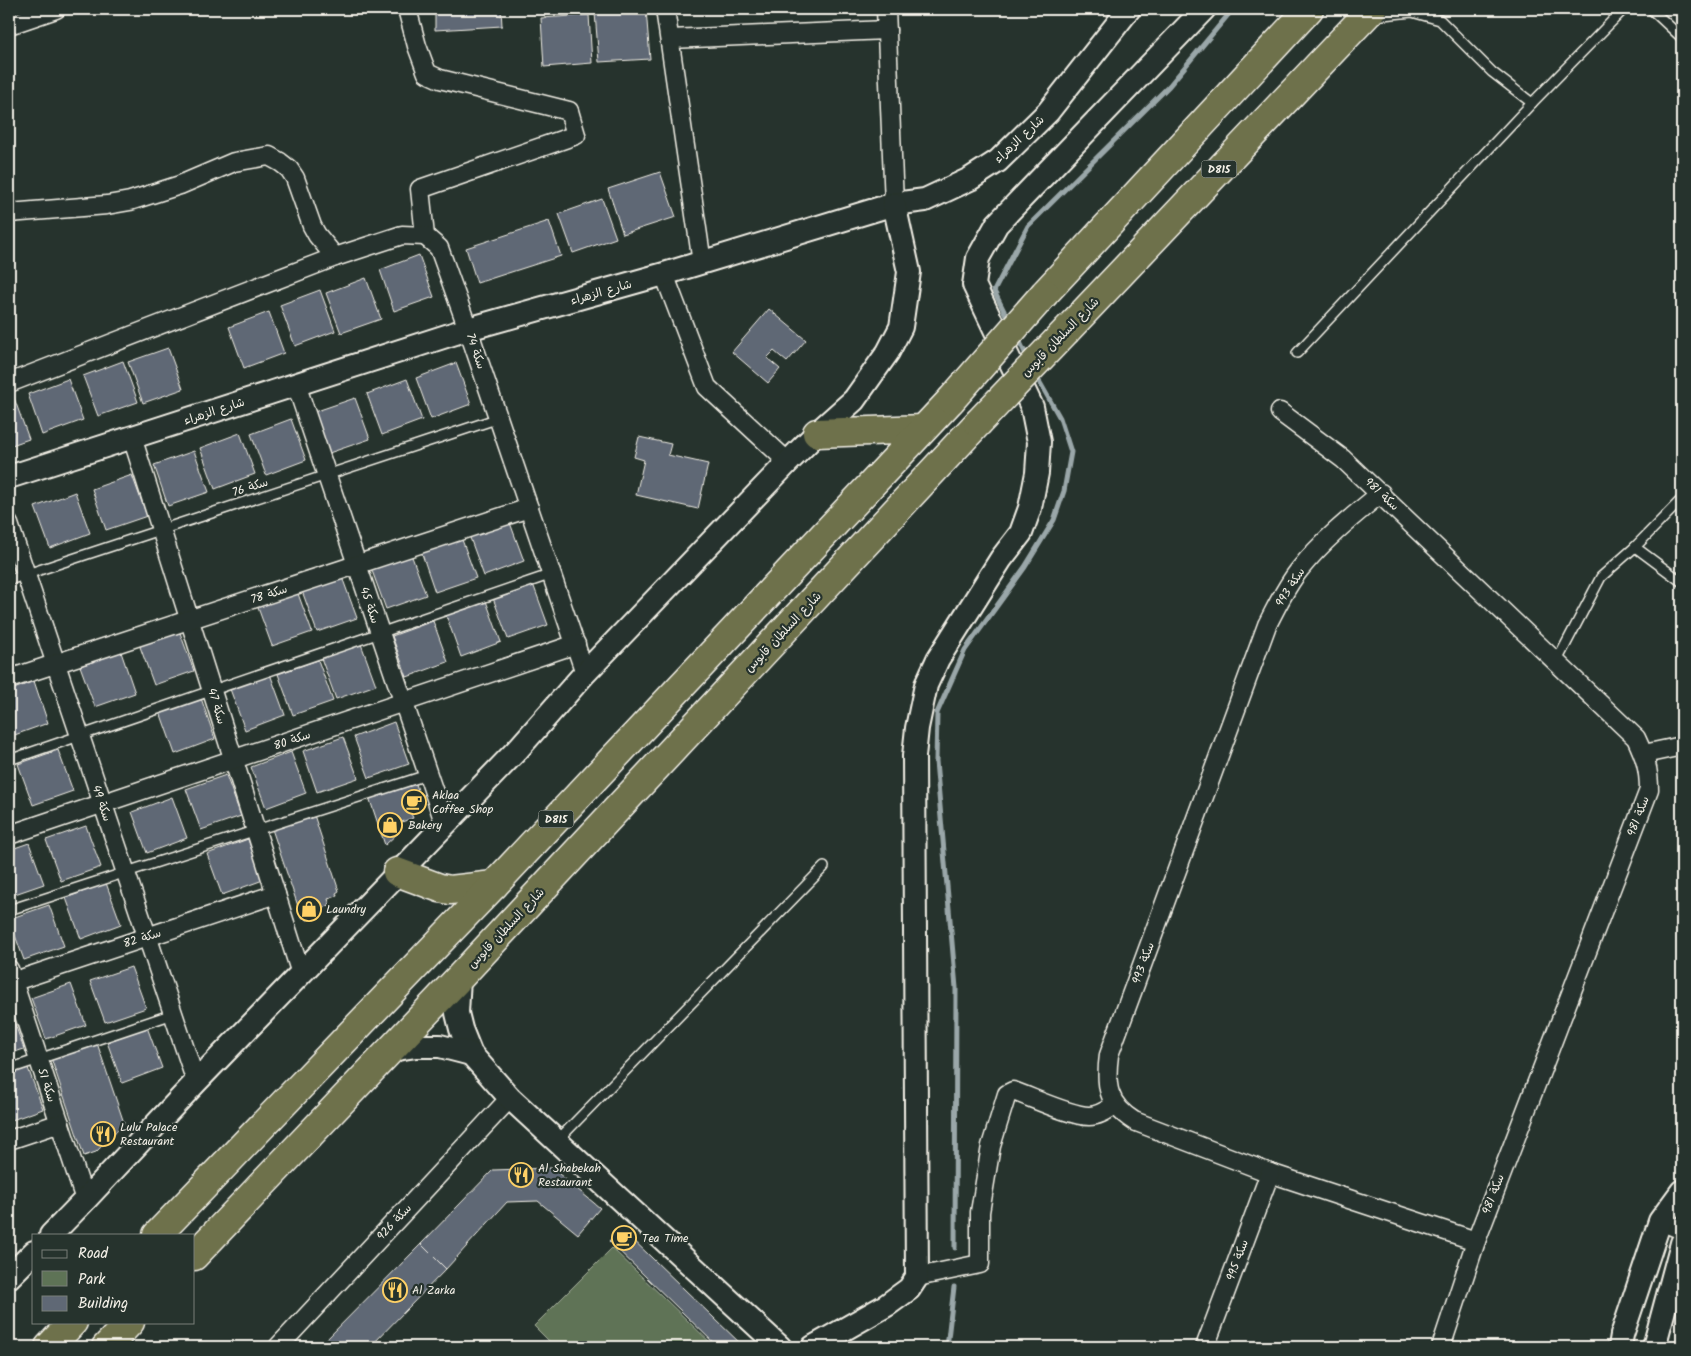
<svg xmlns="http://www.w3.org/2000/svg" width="1691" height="1356" font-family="Kalam,'Playpen Sans Arabic',sans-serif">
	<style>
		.green { fill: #5e7356; stroke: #a9b29f }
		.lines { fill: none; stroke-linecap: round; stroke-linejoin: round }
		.stream { stroke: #9aa7a9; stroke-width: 5 }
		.building { fill: #5f6875; stroke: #f4f1e8 }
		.service-casing { stroke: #f4f1e8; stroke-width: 12 }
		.minor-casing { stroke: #f4f1e8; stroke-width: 21 }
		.tertiary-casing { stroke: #f4f1e8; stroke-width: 26 }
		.trunk-casing { stroke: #f4f1e8; stroke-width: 31 }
		.service { stroke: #26332d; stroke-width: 9 }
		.minor { stroke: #26332d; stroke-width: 18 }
		.tertiary { stroke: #26332d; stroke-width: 22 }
		.trunk { stroke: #6e714b; stroke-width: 28 }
		.trunk-bridge-casing { stroke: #f4f1e8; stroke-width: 31; stroke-linecap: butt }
		.trunk-bridge { stroke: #6e714b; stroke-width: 28 }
		.labels { text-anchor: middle; stroke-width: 4.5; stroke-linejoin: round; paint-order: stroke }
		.shield { fill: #26332d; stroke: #b6b8b0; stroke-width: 1 }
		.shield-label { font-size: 11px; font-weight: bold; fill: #f4f1e8 }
		.street-label { font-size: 12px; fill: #f4f1e8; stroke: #26332d }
		.poi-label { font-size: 12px; fill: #f4f1e8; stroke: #26332d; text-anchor: start }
	</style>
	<rect width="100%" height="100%" fill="#26332d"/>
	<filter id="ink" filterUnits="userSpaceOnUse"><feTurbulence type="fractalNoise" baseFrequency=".02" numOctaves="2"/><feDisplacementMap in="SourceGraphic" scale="10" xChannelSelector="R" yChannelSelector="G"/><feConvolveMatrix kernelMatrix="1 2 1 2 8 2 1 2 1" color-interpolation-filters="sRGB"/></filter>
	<g filter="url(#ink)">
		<path class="green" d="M612 1248 715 1347H555L534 1326Z"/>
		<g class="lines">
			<g class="stream">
				<path d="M1009 321 994 291 1028 226 1169 86 1233 9"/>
				<path d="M1018 338 1028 359"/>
				<path d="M955 1248 956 988 936 761 937 713 965 650 1025 567 1054 520 1064 491 1071 452 1060 418 1035 374"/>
				<path d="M947 1347 954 1287"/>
			</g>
		</g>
		<g class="building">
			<path d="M501 9 502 26 435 30V11Z"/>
			<path d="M646 9 650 59 599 62 595 13Z"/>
			<path d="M589 15 592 63 544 67 541 18Z"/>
			<path d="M660 172 676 217 623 234 608 189Z"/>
			<path d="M602 199 616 238 573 253 559 214Z"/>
			<path d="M549 221 561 256 477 283 466 248Z"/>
			<path d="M419 255 434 297 394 311 380 270Z"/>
			<path d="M366 278 381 319 341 333 326 293Z"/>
			<path d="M320 290 335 331 295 346 280 305Z"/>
			<path d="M769 309 806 340 787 362 774 351 767 358 780 369 768 383 732 352Z"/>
			<path d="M269 312 284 353 244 368 229 327Z"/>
			<path d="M168 348 183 389 143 403 128 362Z"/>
			<path d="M123 361 138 402 98 416 83 376Z"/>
			<path d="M456 363 471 404 431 419 416 378Z"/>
			<path d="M68 379 83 420 42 435 28 394Z"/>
			<path d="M407 379 422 420 382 435 367 394Z"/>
			<path d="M14 398 29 439 9 446V400Z"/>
			<path d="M355 398 370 439 329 453 314 412Z"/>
			<path d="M291 419 306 460 266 475 251 434Z"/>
			<path d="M240 433 255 474 215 489 200 448Z"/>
			<path d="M639 437 671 444 668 455 708 464 698 509 636 495 644 460 634 457Z"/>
			<path d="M194 451 209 492 168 506 154 465Z"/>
			<path d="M132 475 147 516 106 530 92 489Z"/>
			<path d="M75 492 90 533 50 548 35 507Z"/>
			<path d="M509 520 524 561 484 576 469 535Z"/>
			<path d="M461 537 476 578 435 592 421 551Z"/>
			<path d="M411 554 426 595 386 609 371 568Z"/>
			<path d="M342 577 357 618 317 632 302 591Z"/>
			<path d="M533 584 548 625 508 639 493 598Z"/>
			<path d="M297 591 312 632 272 646 257 605Z"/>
			<path d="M486 601 501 642 461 657 446 615Z"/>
			<path d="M433 621 448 662 407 677 392 636Z"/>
			<path d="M179 630 194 671 154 685 139 644Z"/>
			<path d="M361 644 376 685 336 699 321 658Z"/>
			<path d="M121 652 135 693 95 707 80 666Z"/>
			<path d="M318 660 333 701 293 715 278 674Z"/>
			<path d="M270 674 285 715 245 730 230 689Z"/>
			<path d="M34 681 48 723 9 737V691Z"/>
			<path d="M201 698 215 739 175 754 160 712Z"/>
			<path d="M394 722 409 764 369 778 354 737Z"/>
			<path d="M343 737 358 778 317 792 303 751Z"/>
			<path d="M58 750 73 791 33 805 18 764Z"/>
			<path d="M291 752 306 793 266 808 251 767Z"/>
			<path d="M226 775 241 816 201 830 186 789Z"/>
			<path d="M415 781 423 806 410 811 413 818 396 824 399 832 385 845 369 797Z"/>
			<path d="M172 797 187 838 147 853 132 812Z"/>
			<path d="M314 815 339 891 336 893 337 896 328 899 330 905 319 909 320 912 316 914 317 917 307 920 305 917 302 918 272 829Z"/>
			<path d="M86 826 101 867 61 881 46 840Z"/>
			<path d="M248 839 263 880 222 895 207 854Z"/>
			<path d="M29 843 44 884 9 896V850Z"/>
			<path d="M106 883 121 924 81 939 66 898Z"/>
			<path d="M49 905 64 946 24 960 9 919Z"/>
			<path d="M131 967 146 1008 105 1022 90 981Z"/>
			<path d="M71 984 86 1025 46 1039 31 998Z"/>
			<path d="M9 1008 24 1049 9 1054Z"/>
			<path d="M147 1027 162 1068 122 1083 107 1042Z"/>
			<path d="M97 1043 124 1123 96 1152 84 1156 51 1058Z"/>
			<path d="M28 1068 43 1109 9 1121V1074Z"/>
			<path d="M552 1168 600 1208 578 1234 538 1201 507 1202 446 1269 421 1244 493 1170Z"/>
			<path d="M621 1228 744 1347H718L609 1241Z"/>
			<path d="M421 1244 446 1269 370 1347H319Z"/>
		</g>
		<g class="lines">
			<defs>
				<g id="service">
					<path d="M1651 9 1682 38"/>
					<path d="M1373 16 1412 12 1440 20 1492 72 1532 103"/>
					<path d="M1297 353 1532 103 1624 9"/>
					<path d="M1682 499 1635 547 1682 582"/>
					<path d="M9 580 499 418"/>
					<path d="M1557 661 1601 577 1635 547"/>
					<path d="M9 760 552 574"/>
					<path d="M9 910 427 775"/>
					<path d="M9 1069 173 1014"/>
					<path d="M557 1141 824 867"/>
				</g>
				<g id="minor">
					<path d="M407 9 417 46 427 73 440 79 569 111 576 135 420 189 425 236 439 248 468 329 585 673"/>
					<path d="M665 9 702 263"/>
					<path d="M886 9 894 204"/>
					<path d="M9 25 56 9"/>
					<path d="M670 39 887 30"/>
					<path d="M9 213 107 205 130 201 180 185 234 162 269 156 280 162 289 169 295 178 312 226 317 235 335 257"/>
					<path d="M664 274 707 387 788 462"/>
					<path d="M9 383 335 257 402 235 425 236"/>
					<path d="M296 384 445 825"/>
					<path d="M1280 412 1343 459 1636 738C1645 757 1649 769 1649 790L1476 1241 1441 1347"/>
					<path d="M132 437 301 974"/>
					<path d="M1381 493C1352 517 1323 540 1300 569 1286 586 1277 606 1267 625L1109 1055C1105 1085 1107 1104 1134 1121L1270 1173 1476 1241"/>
					<path d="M9 524 196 1082"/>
					<path d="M9 679 529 508"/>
					<path d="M1644 754 1682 746"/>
					<path d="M9 835 576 644"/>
					<path d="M9 969 85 1200"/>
					<path d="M9 983 276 894"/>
					<path d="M9 1140 60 1123"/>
					<path d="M1660 1221 1682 1230"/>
					<path d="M917 1277 980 1264V1212L991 1146 1007 1094 1013 1091C1033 1098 1071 1116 1089 1116 1099 1116 1107 1110 1115 1105"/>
					<path d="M278 1347 510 1098"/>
					<path d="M1205 1347 1270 1173"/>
				</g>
				<g id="tertiary">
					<path d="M9 477 468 329 664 274 894 204 925 200 970 179 998 161 1048 112 1129 9"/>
					<path d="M459 978 457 1013 461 1029 471 1054 510 1098 780 1347"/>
					<path d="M391 1050 416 1046H440L471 1054"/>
					<path d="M51 1235 85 1200 196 1082 518 749 585 673 788 462 817 433 854 400 888 352 901 327 909 272 894 204"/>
					<path d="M9 1277 34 1252"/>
					<path d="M813 1347 887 1305 909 1289 917 1277 914 756 917 728 926 685 938 659 1001 559 1021 533 1030 508 1037 473 1039 442 1032 407 974 285 978 258 997 224 1204 9"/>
					<path d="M1620 1347 1622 1335 1660 1221 1682 1191"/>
					<path d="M1654 1347 1682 1243"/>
				</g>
				<g id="trunk">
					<path d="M1045 293 1309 9"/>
					<path d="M1067 330 1372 9"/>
					<path d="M817 433 923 429"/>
					<path d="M397 872 440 888 450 890 494 885"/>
					<path d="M157 1235 494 885 951 400"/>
					<path d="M194 1256 459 978 978 423"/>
					<path d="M49 1347 73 1322"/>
					<path d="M106 1347 130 1322"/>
				</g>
			</defs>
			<use href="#service" class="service-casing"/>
			<use href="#minor" class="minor-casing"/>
			<use href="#tertiary" class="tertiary-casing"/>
			<use href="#trunk" class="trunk-casing"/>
			<use href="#service" class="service"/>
			<use href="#minor" class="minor"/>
			<use href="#tertiary" class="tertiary"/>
			<use href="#trunk" class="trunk"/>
			<defs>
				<g id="trunk-bridge">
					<path d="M951 400 1045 293"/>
					<path d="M978 423 1067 330"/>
				</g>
			</defs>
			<use href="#trunk-bridge" class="trunk-bridge-casing"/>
			<use href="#trunk-bridge" class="trunk-bridge"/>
		</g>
	</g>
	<defs>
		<symbol id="cafe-ring" viewBox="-11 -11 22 22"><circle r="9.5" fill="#26332d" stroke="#ffd166" stroke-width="1.5"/><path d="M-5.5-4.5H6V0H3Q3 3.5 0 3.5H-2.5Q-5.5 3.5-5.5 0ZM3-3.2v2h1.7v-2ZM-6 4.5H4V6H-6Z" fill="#ffd166"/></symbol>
		<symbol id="shop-ring" viewBox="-11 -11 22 22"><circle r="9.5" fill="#26332d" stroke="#ffd166" stroke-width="1.5"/><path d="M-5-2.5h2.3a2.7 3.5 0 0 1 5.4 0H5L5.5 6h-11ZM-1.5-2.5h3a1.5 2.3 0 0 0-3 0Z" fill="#ffd166"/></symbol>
		<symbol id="restaurant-ring" viewBox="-11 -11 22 22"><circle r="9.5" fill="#26332d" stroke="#ffd166" stroke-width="1.5"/><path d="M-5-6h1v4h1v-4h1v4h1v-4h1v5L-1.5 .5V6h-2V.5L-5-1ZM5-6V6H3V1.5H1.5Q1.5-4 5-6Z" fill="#ffd166"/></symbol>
	</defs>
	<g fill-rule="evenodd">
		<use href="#cafe-ring" x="400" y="788" width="28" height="28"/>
		<use href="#shop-ring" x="376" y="811" width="28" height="28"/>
		<use href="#shop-ring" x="295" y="895" width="28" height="28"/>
		<use href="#restaurant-ring" x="89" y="1120" width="28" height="28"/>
		<use href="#restaurant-ring" x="507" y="1161" width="28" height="28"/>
		<use href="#cafe-ring" x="610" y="1224" width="28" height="28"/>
		<use href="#restaurant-ring" x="381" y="1276" width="28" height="28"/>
	</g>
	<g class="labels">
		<g class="shield">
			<rect x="1201.5" y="160.5" width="35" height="17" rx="4"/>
			<rect x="538.5" y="810.5" width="35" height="17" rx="4"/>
		</g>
		<g class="shield-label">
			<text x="1219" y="173">D815</text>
			<text x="556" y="823">D815</text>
		</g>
		<g class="street-label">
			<text transform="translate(1019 139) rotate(-43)" y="4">شارع الزهراء</text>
			<text transform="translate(601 292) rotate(-16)" y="4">شارع الزهراء</text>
			<text transform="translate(1060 337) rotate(-46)" y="4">شارع السلطان قابوس</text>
			<text transform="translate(476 351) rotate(71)" y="4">سكة 74</text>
			<text transform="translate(214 411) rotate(-18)" y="4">شارع الزهراء</text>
			<text transform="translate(250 487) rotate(-18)" y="4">سكة 76</text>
			<text transform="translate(1382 494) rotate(43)" y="4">سكة 981</text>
			<text transform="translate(1290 587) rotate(-57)" y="4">سكة 993</text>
			<text transform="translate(269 594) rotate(-18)" y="4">سكة 78</text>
			<text transform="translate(370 605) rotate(71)" y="4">سكة 45</text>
			<text transform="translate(783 632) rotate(-47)" y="4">شارع السلطان قابوس</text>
			<text transform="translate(217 706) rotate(73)" y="4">سكة 47</text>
			<text transform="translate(292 740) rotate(-19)" y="4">سكة 80</text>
			<text transform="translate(102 803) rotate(71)" y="4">سكة 49</text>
			<text transform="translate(1638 816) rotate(-69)" y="4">سكة 981</text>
			<text transform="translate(506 928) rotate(-47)" y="4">شارع السلطان قابوس</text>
			<text transform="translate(142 938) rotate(-18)" y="4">سكة 82</text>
			<text transform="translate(1143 963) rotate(-70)" y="4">سكة 993</text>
			<text transform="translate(47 1085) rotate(72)" y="4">سكة 51</text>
			<text transform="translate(1493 1194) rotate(-69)" y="4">سكة 981</text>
			<text transform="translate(394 1222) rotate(-47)" y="4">سكة 926</text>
			<text transform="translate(1237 1260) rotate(-70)" y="4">سكة 995</text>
		</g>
		<g class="poi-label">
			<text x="432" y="799">Aklaa<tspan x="432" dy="14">Coffee Shop</tspan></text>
			<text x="408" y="829">Bakery</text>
			<text x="326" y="913">Laundry</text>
			<text x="120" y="1131">Lulu Palace<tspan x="120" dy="14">Restaurant</tspan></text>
			<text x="538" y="1172">Al Shabekah<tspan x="538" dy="14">Restaurant</tspan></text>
			<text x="642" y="1242">Tea Time</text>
			<text x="412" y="1294">Al Zarka</text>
		</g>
	</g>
	<rect width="1691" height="1356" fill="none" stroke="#26332d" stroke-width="30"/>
	<rect x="15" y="15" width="1661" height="1326" fill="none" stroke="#f4f1e8" stroke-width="2" filter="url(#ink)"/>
	<rect x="32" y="1234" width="162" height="90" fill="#26332d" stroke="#787f78"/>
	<rect x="42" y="1250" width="25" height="8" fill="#26332d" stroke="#787f78"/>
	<text x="78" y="1258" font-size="15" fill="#f4f1e8">Road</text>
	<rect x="42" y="1271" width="25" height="15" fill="#5e7356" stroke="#787f78"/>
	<text x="78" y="1284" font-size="15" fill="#f4f1e8">Park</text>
	<rect x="42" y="1296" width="25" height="15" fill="#5f6875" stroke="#787f78"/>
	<text x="78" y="1308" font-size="15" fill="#f4f1e8">Building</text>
</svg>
